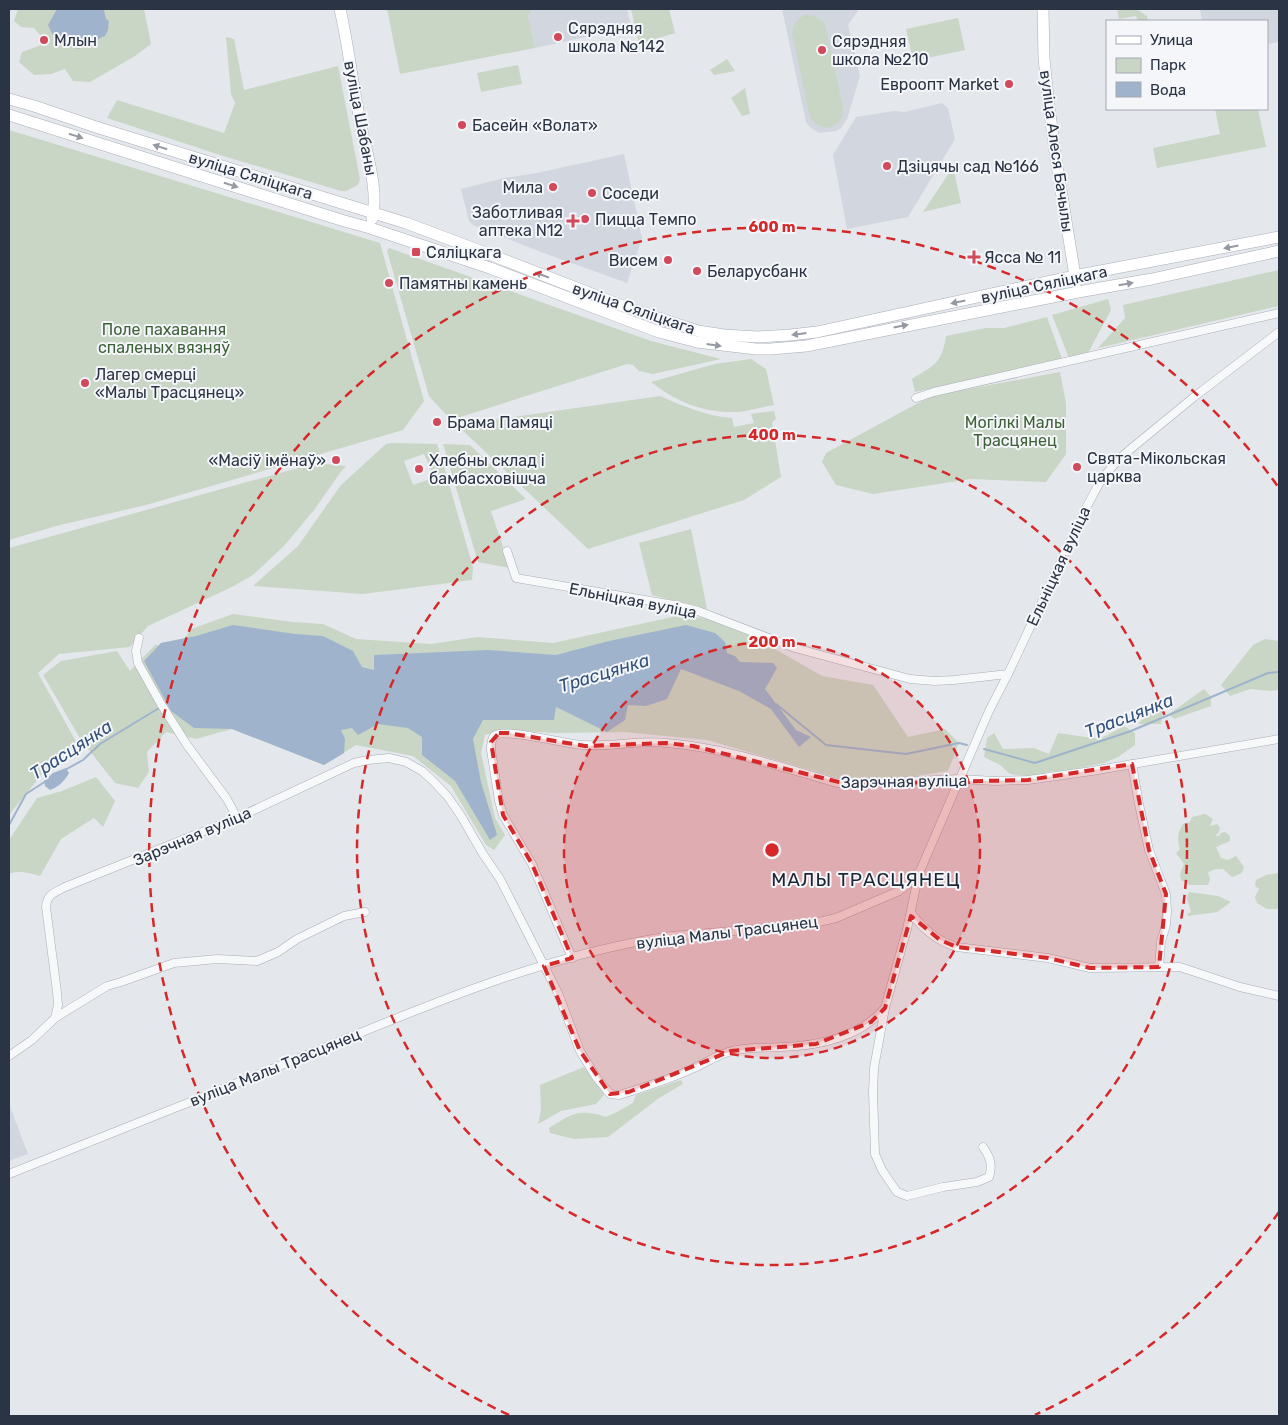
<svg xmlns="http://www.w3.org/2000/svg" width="1288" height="1425" font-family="Rubik,sans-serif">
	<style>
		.built { fill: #d2d6de }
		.green { fill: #c9d6c5 }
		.water { fill: #9fb4cc }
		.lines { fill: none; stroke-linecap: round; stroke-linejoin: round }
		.stream { stroke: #9fb4cc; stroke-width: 2 }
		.street-casing { stroke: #a9aeb7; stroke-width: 9 }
		.secondary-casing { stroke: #a9aeb7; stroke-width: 12 }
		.street { stroke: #f7f8fa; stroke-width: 8 }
		.secondary { stroke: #fff; stroke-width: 11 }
		.oneway { fill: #959aa2 }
		.marked { fill: #d62828; fill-opacity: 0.2; stroke: #d62828; stroke-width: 4; stroke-dasharray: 10 6; stroke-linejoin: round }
		.ring { fill: none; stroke: #d62828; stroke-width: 2.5; stroke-dasharray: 9 6 }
		.poi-dot { fill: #d1495b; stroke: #f4f6f9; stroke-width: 2 }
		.labels { text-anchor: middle; stroke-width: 4; stroke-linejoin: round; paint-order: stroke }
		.poi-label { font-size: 16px; fill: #2b3445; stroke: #f4f6f9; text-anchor: start }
		.street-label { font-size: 16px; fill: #2b3445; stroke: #f4f6f9 }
		.park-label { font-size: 16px; fill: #3f6138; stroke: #f4f6f9 }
		.water-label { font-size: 18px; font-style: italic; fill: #34527a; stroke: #f4f6f9 }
		.quarter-label { font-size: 19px; letter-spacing: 1px; fill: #1d2536; stroke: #f4f6f9 }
		.centre { fill: #d62828; stroke: #f4f6f9; stroke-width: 2.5 }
		.ring-label { font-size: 15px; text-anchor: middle; font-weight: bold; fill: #d62828; stroke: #f4f6f9; stroke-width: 4; stroke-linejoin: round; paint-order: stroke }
	</style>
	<rect width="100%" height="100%" fill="#e4e7ec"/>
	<g class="built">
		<path d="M532 9H627L631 27 535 48 528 16Z"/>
		<path d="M782 9H859L848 25 860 76 847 119 841 128 836 131 819 133 810 127 806 122Z"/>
		<path d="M1200 9H1279V42L1267 44V21H1202Z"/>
		<path d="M942 103 948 108 955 139 908 217 847 229 833 155 856 117 894 111 905 112Z"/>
		<path d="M624 154 642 238 627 283 541 252 473 225 469 221 461 189 504 178 537 173Z"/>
		<path d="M9 1104 28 1154 9 1161Z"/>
	</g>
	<g class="green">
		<path d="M18 9H144L151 44 135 56 90 82 73 81 65 69 51 74 34 75 19 62 22 52 39 46 45 40 34 28 21 27 14 21Z"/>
		<path d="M387 9H532L528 16 535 48 400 74Z"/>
		<path d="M631 9H669L675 33 639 44Z"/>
		<path d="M1117 9H1136L1147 16 1148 21H1138L1136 16 1119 19Z"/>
		<path d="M805 15C814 15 819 17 825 24L843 107C844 129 821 135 810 117L792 33C793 24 797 19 805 15Z"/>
		<path d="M958 18 965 50 913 61 906 29Z"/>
		<path d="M226 37 234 39 244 90 338 66 360 179 358 185 346 191H341L220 155 107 118 117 100 224 133 235 103 231 94Z"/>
		<path d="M727 59 735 71 714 75 710 70Z"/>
		<path d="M518 65 522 84 481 92 477 73Z"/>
		<path d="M745 88 750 114 742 116 731 98Z"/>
		<path d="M1215 109H1258L1266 147 1157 168 1153 148 1220 134Z"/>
		<path d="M9 130 380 243 424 401 403 430 146 505 60 525 9 540Z"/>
		<path d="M953 167 961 203 923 212Z"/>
		<path d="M389 248 651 341 721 359 653 374 639 371 633 365 627 364 451 420 429 396 387 251Z"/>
		<path d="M1279 270V306L1098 348 1125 318 1123 305Z"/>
		<path d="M1108 299 1111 310 1088 353 1069 358 1052 315Z"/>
		<path d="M1047 317 1062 359 915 392 912 379C934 365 942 364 946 336L986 328H1004Z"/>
		<path d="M751 359 766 369 774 405C761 407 747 412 735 412 703 413 675 401 651 382L715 364Z"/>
		<path d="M1060 372 1066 403V454L1046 482 971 479 873 494 836 485 822 462 826 453 837 447 918 403 936 395Z"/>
		<path d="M660 396C683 406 706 416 732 418L734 427 754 423 751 414 774 411 776 419 772 422 781 477 744 500 588 549 457 425Z"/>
		<path d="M393 443 437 444 442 459 429 465 424 454 404 461 413 485 433 478 430 467 443 463 473 567 472 580 363 594 253 586 298 546 341 485 386 444Z"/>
		<path d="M443 444 470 445 526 499 491 511 510 568 478 562Z"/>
		<path d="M316 463 346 466 340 473 314 510 284 546 253 575 232 587 148 626 130 647 59 654 38 673 79 747 56 757 9 815V548Z"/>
		<path d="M691 529 707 609 652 595 639 543Z"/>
		<path d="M233 614 293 622 323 624 356 639 431 644 477 637 553 643 686 614 735 626 822 676 873 685 908 737 945 729 959 743 948 771 910 777 863 781 838 778 707 740 624 732 555 733 504 730 485 735 481 753 495 818 505 835 494 850 486 845 451 786 413 756 356 745 324 765 232 729 196 739 166 732 147 752 149 772 138 788 115 783 81 740 43 675 61 661 117 651 130 671 155 645H159L161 643 185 638 191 629Z"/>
		<path d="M1265 639 1279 641V690L1270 691 1250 689 1230 696 1221 685 1253 645Z"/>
		<path d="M1204 689 1211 697V706L1174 719 1169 714Z"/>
		<path d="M1155 706 1163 711 1161 724H1138Z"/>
		<path d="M1124 726 1135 733V745L1118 757 1104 763 1070 770 1047 772 1035 777 1010 774 1000 765 984 757 987 738 994 733 1003 749 1034 748 1049 754 1058 733 1100 739Z"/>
		<path d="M96 777 115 801 103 827 94 818 61 839 40 876C29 873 19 869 9 874V840L37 798 62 791Z"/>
		<path d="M1205 814 1213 819 1210 826 1217 824 1220 828 1219 832 1215 836H1219L1221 833 1225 832 1230 836V841L1216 847 1221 858 1228 860 1236 856 1244 867 1242 873 1232 877 1223 869H1216L1208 872 1210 879 1208 885H1190L1181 880 1180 874 1184 864 1176 853 1180 849C1177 839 1177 833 1183 824L1190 822 1192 817Z"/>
		<path d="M1279 873V909H1267L1257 903 1255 897 1259 889 1255 886 1256 880 1266 875Z"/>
		<path d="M1189 892 1218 896 1231 902 1217 912 1188 916 1187 914 1191 912 1187 898Z"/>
		<path d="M584 1067 599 1086 604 1095 596 1104 561 1111 538 1124 541 1110 540 1085Z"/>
		<path d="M681 1080 683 1084 659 1098 608 1137 574 1139 550 1133 549 1128C571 1114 580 1108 606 1117L617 1112 633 1103 636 1095Z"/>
	</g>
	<g class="water">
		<path d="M57 9 104 10 106 19 109 21 108 30 105 36C100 37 99 40 94 42 86 45 87 41 79 49 60 44 56 44 48 25Z"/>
		<path d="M233 625 295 634 323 636 353 651 362 667 374 670V655L488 650 556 655 609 641 686 625 715 633 725 642 727 653 735 656 740 662 773 663 777 668 765 689 796 730 811 737 799 747 771 709 739 691 681 669 667 699 646 706 628 705 625 720 607 732 556 707 554 720H483L473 739 481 782 497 835 490 840 455 781 422 755V737L408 728 378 724 358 735 352 728 341 730 345 739 344 753 324 765 232 729 194 728 171 711 144 661 161 643 196 636Z"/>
		<path d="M66 768 69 773C65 781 58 787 50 790L45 786 44 781 53 773Z"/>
	</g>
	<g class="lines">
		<g class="stream">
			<path d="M776 704 826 745 906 754 959 743 967 745"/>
			<path d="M984 749 1035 763 1131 731 1268 673 1279 672"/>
			<path d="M65 770 83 760 100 744 159 708"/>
			<path d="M9 825 26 794 46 781"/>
		</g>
		<defs>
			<g id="street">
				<path d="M916 398 934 392 1279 313"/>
				<path d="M507 551 516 578 674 605 698 611 795 648 910 679 935 681 954 680 1008 674"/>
				<path d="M139 638 136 651 138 663 161 704 187 745 227 799 237 818"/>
				<path d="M1132 764 1139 804 1149 850 1166 894 1167 912 1166 925 1161 942 1159 967"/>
				<path d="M919 873 907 929 885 1008 874 1068 873 1092 875 1154 882 1170 897 1192 907 1196 943 1187 977 1182 989 1177C993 1165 990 1157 983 1147"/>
				<path d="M911 913C923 929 939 942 957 947L1048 958 1090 968 1180 967 1240 987 1279 996"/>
				<path d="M572 958 532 864 503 815 499 801 491 750C491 746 491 740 494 736 503 727 568 745 584 745 612 747 640 740 667 743 726 748 781 767 837 783L847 784 959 779 995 781 1028 780 1092 771 1279 739"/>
				<path d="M55 1018 107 986 121 982 174 963 217 959 257 961 278 952 297 939 344 916 365 912"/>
				<path d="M9 1056 32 1040 55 1018 58 1005 57 992 46 907C47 894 54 893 65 887L237 818 354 763 368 760 389 758 406 762 422 771 433 781 448 797 461 816 483 854 500 879 558 993 580 1051 596 1077 610 1094 619 1095 629 1092C651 1085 673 1078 694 1068 706 1063 718 1054 732 1051 748 1047 764 1048 781 1047 818 1046 860 1037 885 1008"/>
				<path d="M9 1174C107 1135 206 1096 304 1056 423 1007 543 955 671 936L806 925 836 918 899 891 908 884 920 871 989 711 1008 674 1086 508 1101 480 1118 460 1133 447 1194 397 1279 332"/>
			</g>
			<g id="secondary">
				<path d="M340 9C348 44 352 80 359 116 364 146 380 189 372 219"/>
				<path d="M1043 9 1044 58 1048 98 1055 153 1076 282"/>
				<path d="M9 99 34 106 99 128 406 223 499 258 628 308 698 331 724 335 758 337 790 335 817 332 1074 276 1279 237"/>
				<path d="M9 115 341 220 370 228 490 268 659 332 697 342 756 349H771L806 346 1078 292 1152 279 1279 251"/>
			</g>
		</defs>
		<use href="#street" class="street-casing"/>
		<use href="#secondary" class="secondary-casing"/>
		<use href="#street" class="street"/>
		<use href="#secondary" class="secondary"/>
	</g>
	<defs><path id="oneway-solid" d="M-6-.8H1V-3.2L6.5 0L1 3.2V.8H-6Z" transform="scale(1.25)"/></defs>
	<g class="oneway">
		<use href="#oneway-solid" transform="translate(76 136) rotate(18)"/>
		<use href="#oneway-solid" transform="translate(160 147) rotate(-163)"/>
		<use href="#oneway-solid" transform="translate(231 185) rotate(18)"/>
		<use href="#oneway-solid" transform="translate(1231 247) rotate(169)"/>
		<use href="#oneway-solid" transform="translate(542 275) rotate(-159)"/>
		<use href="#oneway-solid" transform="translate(1126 284) rotate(-10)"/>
		<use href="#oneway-solid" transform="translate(958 302) rotate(168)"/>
		<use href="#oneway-solid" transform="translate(901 326) rotate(-11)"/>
		<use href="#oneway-solid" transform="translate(799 334) rotate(173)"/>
		<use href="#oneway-solid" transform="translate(714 345) rotate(8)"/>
	</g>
	<path class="marked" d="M499 733H508L585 746 666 743 693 746 847 784 1028 780 1132 764 1149 850 1166 894 1159 967 1090 968 1048 958 957 947 940 940 911 916 885 1008 871 1022 816 1044 731 1051 629 1092 610 1094 580 1051 544 966 572 958 532 864 503 815 491 742Z"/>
	<circle cx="772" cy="850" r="208" fill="#d62828" fill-opacity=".12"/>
	<g class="ring">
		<circle cx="772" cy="850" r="208"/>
		<circle cx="772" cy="850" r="415"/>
		<path d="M1279 1212A623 623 0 0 1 1035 1415M509 1415A623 623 0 1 1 1279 488"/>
	</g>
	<g class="poi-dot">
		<circle cx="558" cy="37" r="5"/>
		<circle cx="44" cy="40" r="5"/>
		<circle cx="822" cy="50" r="5"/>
		<circle cx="1009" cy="84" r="5"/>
		<circle cx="462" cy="125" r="5"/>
		<circle cx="887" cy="166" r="5"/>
		<circle cx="553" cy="187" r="5"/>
		<circle cx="592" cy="193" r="5"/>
		<circle cx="585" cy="219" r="5"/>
		<path d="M570.5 213.5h5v5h5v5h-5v5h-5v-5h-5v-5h5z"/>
		<rect x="411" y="247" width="10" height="10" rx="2.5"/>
		<path d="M971.5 249.5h5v5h5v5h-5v5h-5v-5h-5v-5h5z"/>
		<circle cx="668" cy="260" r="5"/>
		<circle cx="697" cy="271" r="5"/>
		<circle cx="389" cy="283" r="5"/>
		<circle cx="85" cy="383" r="5"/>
		<circle cx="437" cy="422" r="5"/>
		<circle cx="336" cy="460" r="5"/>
		<circle cx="1077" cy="467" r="5"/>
		<circle cx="419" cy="469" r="5"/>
	</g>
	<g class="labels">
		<g class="poi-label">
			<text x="568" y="34">Сярэдняя<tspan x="568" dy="18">школа №142</tspan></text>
			<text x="54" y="46">Млын</text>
			<text x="832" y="47">Сярэдняя<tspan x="832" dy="18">школа №210</tspan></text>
			<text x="999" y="90" text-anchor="end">Евроопт Market</text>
			<text x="472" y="131">Басейн «Волат»</text>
			<text x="897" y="172">Дзіцячы сад №166</text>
			<text x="543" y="193" text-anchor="end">Мила</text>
			<text x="602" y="199">Соседи</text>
			<text x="563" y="218" text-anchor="end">Заботливая<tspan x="563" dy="18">аптека N12</tspan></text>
			<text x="595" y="225">Пицца Темпо</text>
			<text x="426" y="258">Сяліцкага</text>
			<text x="984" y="263">Ясса № 11</text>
			<text x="658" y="266" text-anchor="end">Висем</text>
			<text x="707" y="277">Беларусбанк</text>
			<text x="399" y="289">Памятны камень</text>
			<text x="95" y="380">Лагер смерці<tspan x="95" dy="18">«Малы Трасцянец»</tspan></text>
			<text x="447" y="428">Брама Памяці</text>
			<text x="1087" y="464">Свята-Мікольская<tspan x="1087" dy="18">царква</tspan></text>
			<text x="326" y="466" text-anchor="end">«Масіў імёнаў»</text>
			<text x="429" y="466">Хлебны склад і<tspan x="429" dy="18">бамбасховішча</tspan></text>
		</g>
		<g class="street-label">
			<text transform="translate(361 118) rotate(79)" y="6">вуліца Шабаны</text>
			<text transform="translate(1057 151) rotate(82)" y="6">вуліца Алеся Бачылы</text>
			<text transform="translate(251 175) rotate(17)" y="6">вуліца Сяліцкага</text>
			<text transform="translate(1044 284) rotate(-12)" y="6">вуліца Сяліцкага</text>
			<text transform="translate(634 308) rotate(19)" y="6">вуліца Сяліцкага</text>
			<text transform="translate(1058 566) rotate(-65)" y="6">Ельніцкая вуліца</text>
			<text transform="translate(633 600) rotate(11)" y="6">Ельніцкая вуліца</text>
			<text transform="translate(904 781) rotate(-1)" y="6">Зарэчная вуліца</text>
			<text transform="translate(192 836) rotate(-23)" y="6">Зарэчная вуліца</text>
			<text transform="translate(727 932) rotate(-7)" y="6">вуліца Малы Трасцянец</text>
			<text transform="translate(275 1067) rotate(-22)" y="6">вуліца Малы Трасцянец</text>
		</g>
		<g class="park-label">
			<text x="164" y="335">Поле пахавання<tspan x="164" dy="18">спаленых вязняў</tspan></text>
			<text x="1015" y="428">Могілкі Малы<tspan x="1015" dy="18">Трасцянец</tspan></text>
		</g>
		<g class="water-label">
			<text transform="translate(604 673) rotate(-17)" y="6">Трасцянка</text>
			<text transform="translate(1129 716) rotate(-21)" y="6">Трасцянка</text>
			<text transform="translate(71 750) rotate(-33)" y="6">Трасцянка</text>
		</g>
		<g class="quarter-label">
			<text x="866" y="886">МАЛЫ ТРАСЦЯНЕЦ</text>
		</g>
	</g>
	<circle cx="772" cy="850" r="8" class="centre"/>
	<g class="ring-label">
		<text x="772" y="232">600 m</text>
		<text x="772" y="440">400 m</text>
		<text x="772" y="647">200 m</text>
	</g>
	<rect width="1288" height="1425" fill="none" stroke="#2b3445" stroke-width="20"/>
	<rect x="1106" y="20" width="162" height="90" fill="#f4f6f9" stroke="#a4a8b1"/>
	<rect x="1116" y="36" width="25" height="8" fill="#ffffff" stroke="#a4a8b1"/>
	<text x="1150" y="45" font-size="15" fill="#2b3445">Улица</text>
	<rect x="1116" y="58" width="25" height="15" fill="#c9d6c5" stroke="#a4a8b1"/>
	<text x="1150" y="70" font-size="15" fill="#2b3445">Парк</text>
	<rect x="1116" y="82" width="25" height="15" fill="#9fb4cc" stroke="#a4a8b1"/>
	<text x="1150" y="95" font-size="15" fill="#2b3445">Вода</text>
</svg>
